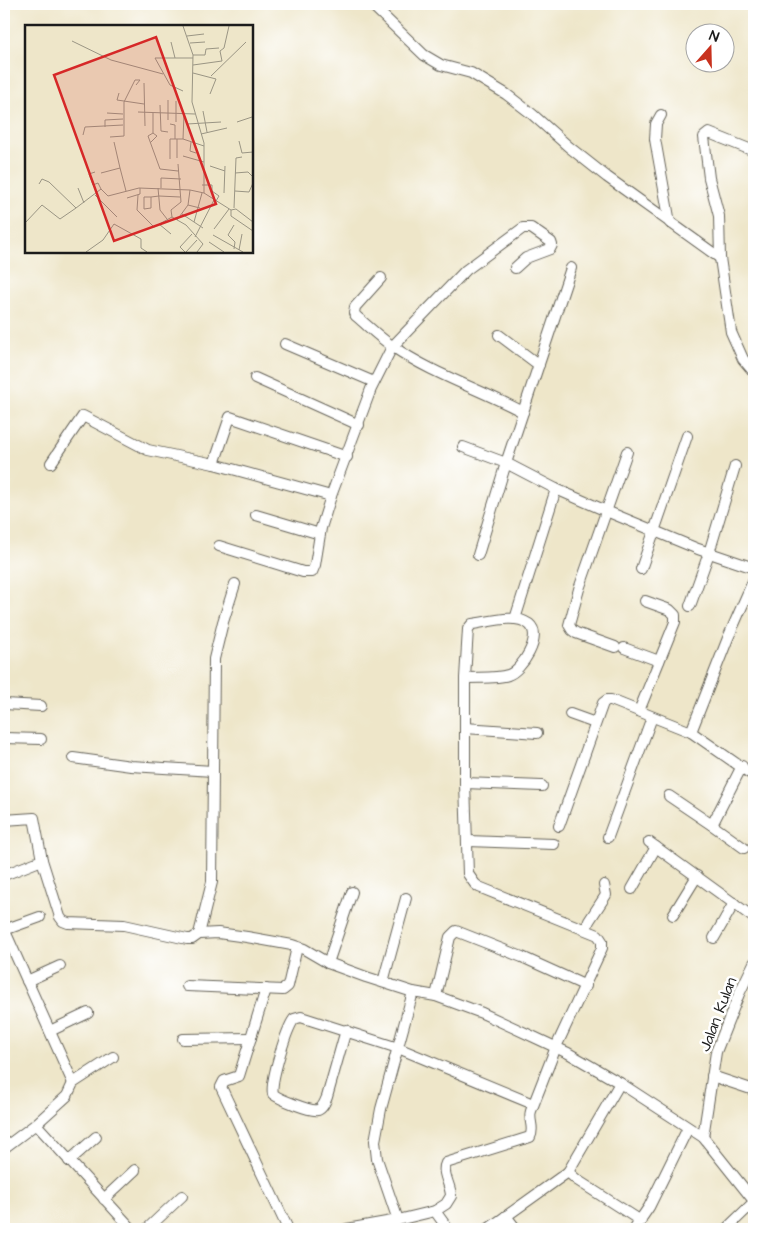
<svg xmlns="http://www.w3.org/2000/svg" width="758" height="1233" font-family="'Architects Daughter',sans-serif">
	<style>
		.lines { fill: none; stroke-linecap: round; stroke-linejoin: round }
		.minor-casing { stroke: #666359; stroke-width: 12 }
		.minor { stroke: #fff; stroke-width: 10 }
		.labels { text-anchor: middle; stroke-width: 5; stroke-linejoin: round; paint-order: stroke }
		.street-label { font-size: 16px; fill: #1c1c1c; stroke: #fff }
		.inset-road { fill: none; stroke: #9a9584; stroke-width: 1 }
		.view { fill: #d62828; fill-opacity: 0.15; stroke: #d62828; stroke-width: 2.5 }
		.inset-edge { fill: none; stroke: #1c1c1c; stroke-width: 2.5 }
	</style>
	<rect width="100%" height="100%" fill="#fff"/>
	<filter id="ink" filterUnits="userSpaceOnUse"><feTurbulence type="fractalNoise" baseFrequency=".02" numOctaves="2"/><feDisplacementMap in="SourceGraphic" scale="10" xChannelSelector="R" yChannelSelector="G"/><feConvolveMatrix kernelMatrix="1 2 1 2 8 2 1 2 1" color-interpolation-filters="sRGB"/></filter>
	<filter id="wash" filterUnits="userSpaceOnUse"><feTurbulence type="fractalNoise" baseFrequency=".0096" numOctaves="4" result="noise"/><feDisplacementMap in="SourceGraphic" scale="20" xChannelSelector="R" yChannelSelector="G"/><feGaussianBlur stdDeviation="1.12" result="paint"/><feColorMatrix in="noise" values="0 0 0 0 0 0 0 0 0 0 0 0 0 0 0 0 0 1.4 0 .05"/><feComposite in="paint" operator="in"/></filter>
	<g filter="url(#wash)">
		<rect width="100%" height="100%" fill="#eee6c9"/>
	</g>
	<g filter="url(#ink)">
		<g class="lines">
			<defs>
				<g id="minor">
					<path d="M371 4 424 55 441 65 471 73 506 94 532 114 569 147 607 177 720 258"/>
					<path d="M661 115 656 124 655 139 670 223"/>
					<path d="M754 151 709 133 704 137 709 178 719 216 720 258 731 332 743 359 754 372"/>
					<path d="M381 278 355 307 354 313 356 316C368 326 379 337 392 346 432 374 480 389 523 412"/>
					<path d="M499 335 539 365"/>
					<path d="M285 344 374 382"/>
					<path d="M255 378 359 425"/>
					<path d="M463 447 506 463 556 489 611 513 698 549 754 568"/>
					<path d="M51 463 83 416 148 450 214 464 331 496"/>
					<path d="M214 464 230 417 347 457"/>
					<path d="M256 515 320 534"/>
					<path d="M219 546 303 572H312L315 565 321 528 331 496 371 389 392 347 466 270 523 228H531L551 242 552 245 550 249 526 258 515 268"/>
					<path d="M478 555 506 463 571 268"/>
					<path d="M641 569 687 436"/>
					<path d="M754 579 728 638 691 732 754 776"/>
					<path d="M690 606 709 553 735 466"/>
					<path d="M515 619 556 489"/>
					<path d="M615 647 576 633 572 630 569 625 579 589 627 452"/>
					<path d="M624 648 659 661"/>
					<path d="M4 704 41 706"/>
					<path d="M639 711 675 622V615L670 610 645 601"/>
					<path d="M570 714 595 723"/>
					<path d="M465 728 537 733"/>
					<path d="M4 738 41 739"/>
					<path d="M73 758 131 766 213 771 212 882 199 934"/>
					<path d="M742 766 712 825 744 848"/>
					<path d="M213 771 214 659 223 622 235 584"/>
					<path d="M465 783 542 786"/>
					<path d="M669 796 712 825"/>
					<path d="M4 820 34 818 42 860"/>
					<path d="M559 826 603 703 607 700H611L691 732"/>
					<path d="M608 837 652 717"/>
					<path d="M468 841 554 844"/>
					<path d="M649 842 754 918"/>
					<path d="M4 875 42 860 60 917 63 921 68 923 124 925 187 939H192L199 934 218 933 247 937 292 945 304 949 328 963 366 977 413 992 436 996 482 1013 536 1038 568 1053 620 1083 703 1137 754 1201"/>
					<path d="M632 889 656 847"/>
					<path d="M673 915 697 876"/>
					<path d="M4 929 73 1083"/>
					<path d="M586 929 589 921 606 895 604 885"/>
					<path d="M4 930 40 917"/>
					<path d="M714 938 734 903"/>
					<path d="M328 963 352 892"/>
					<path d="M27 981 60 966"/>
					<path d="M383 982 406 898"/>
					<path d="M187 986 283 990 288 986 297 947"/>
					<path d="M266 989 239 1076 224 1081 221 1087 288 1229"/>
					<path d="M436 996 450 937 456 931 522 957 586 986"/>
					<path d="M346 1030 327 1097C325 1102 323 1108 318 1110 311 1112 279 1099 273 1094 270 1082 286 1030 294 1019L301 1017 398 1048 533 1104"/>
					<path d="M50 1031 88 1013"/>
					<path d="M183 1039 251 1038"/>
					<path d="M712 1076 754 1090"/>
					<path d="M620 1083 568 1172 577 1180 641 1221"/>
					<path d="M36 1124 67 1096 73 1083 113 1057"/>
					<path d="M703 1137 716 1052 739 994 754 963"/>
					<path d="M4 1148 36 1124 132 1229"/>
					<path d="M69 1161 96 1137"/>
					<path d="M104 1199 135 1170"/>
					<path d="M435 1211 448 1229"/>
					<path d="M506 1216 516 1229"/>
					<path d="M398 1220 377 1159 375 1141 381 1109 413 992"/>
					<path d="M147 1229 182 1196"/>
					<path d="M347 1229 398 1220 435 1211 446 1204 451 1196C451 1185 441 1173 446 1163L530 1137C535 1128 528 1120 531 1111L556 1047 602 948V941L598 935 479 887 475 884 468 874 465 783V678L468 629 472 624C489 622 515 613 529 624 544 636 521 671 508 675 497 679 477 677 465 678"/>
					<path d="M488 1229 568 1172"/>
					<path d="M634 1229 649 1207 688 1128"/>
					<path d="M726 1229 754 1202"/>
				</g>
			</defs>
			<use href="#minor" class="minor-casing"/>
			<use href="#minor" class="minor"/>
		</g>
	</g>
	<g class="labels">
		<g class="street-label">
			<text transform="translate(717 1014) rotate(-69)" y="6">Jalan Kulan</text>
		</g>
	</g>
	<g transform="translate(25 25)">
		<rect width="228" height="228" fill="#eee6c9"/>
		<path class="inset-road" d="M158 1 168 30 167 77 179 118V168M162 11 179 9M47 16 86 35 138 49M146 17 150 33M165 18 180 17M168 30H180L181 24 194 23M197 36 195 26 199 23 204 1M168 40 197 36M168 48 191 54 185 69M186 51 221 17M119 58 120 101M158 66 145 60 130 33H168M94 68 92 75 119 79M143 75V95M151 76V97M135 80 136 106 143 107M178 86 182 107M113 87 170 89M82 88 98 89M159 89 158 114 179 121M212 97 227 92M145 99 150 100V114M162 99 196 97M80 102V95L98 94M128 108 123 111 135 144 153 146M176 109 202 103M58 110 60 102 98 100M85 112 99 111V77L110 55H115L111 60M152 114V133M214 116 217 128 228 127M89 117 95 143M166 117 165 126 171 128M125 118 132 111 128 108V88M158 131 179 137M145 134V114H158M185 141 200 146M70 147 64 149 68 160 73 158 76 164M76 148 95 143 101 166M210 148 223 147 228 152M14 159 17 154 24 157 51 183 76 164 83 171 114 163 165 165 179 168 206 185 211 184 228 197M177 160H187V166L194 171 191 176M53 163 59 178M133 163 135 185 142 194M136 163V153L156 154M165 165 163 180 175 183M210 166 224 167 228 158M199 168 200 141M70 170 92 192M113 170 112 185 129 202 147 192 146 185 156 177 153 139M126 172V183L119 184V172H126L134 171 155 172M102 173 115 169V163M209 183 211 133 217 132M206 185V191L228 206M157 189 178 203M147 192 161 200 178 219 172 227M152 195 163 180M169 197 177 168M0 198 17 180 35 194 51 183M134 199 146 209M189 204 204 184M188 210 218 227M170 212 189 175M184 217 199 227M209 224 210 217 203 210 209 200M214 225 217 209M61 227 78 215 89 199 116 214V223L122 227M160 227 155 222 167 209M161 227 172 215"/>
		<path class="view" d="M131 12 191 179 89 216 29 50Z"/>
		<rect width="228" height="228" class="inset-edge"/>
	</g>
	<rect width="758" height="1233" fill="none" stroke="#fff" stroke-width="20"/>
	<g transform="translate(710 48) rotate(20)"><circle r="24" fill="#ffffff" stroke="#a4a4a4"/>
	<path d="M0-4L9 19L0 12L-9 19Z" fill="#c8321e"/>
	<text y="-8" font-size="14" font-weight="bold" text-anchor="middle" fill="#1c1c1c">N</text>
	</g>
</svg>
